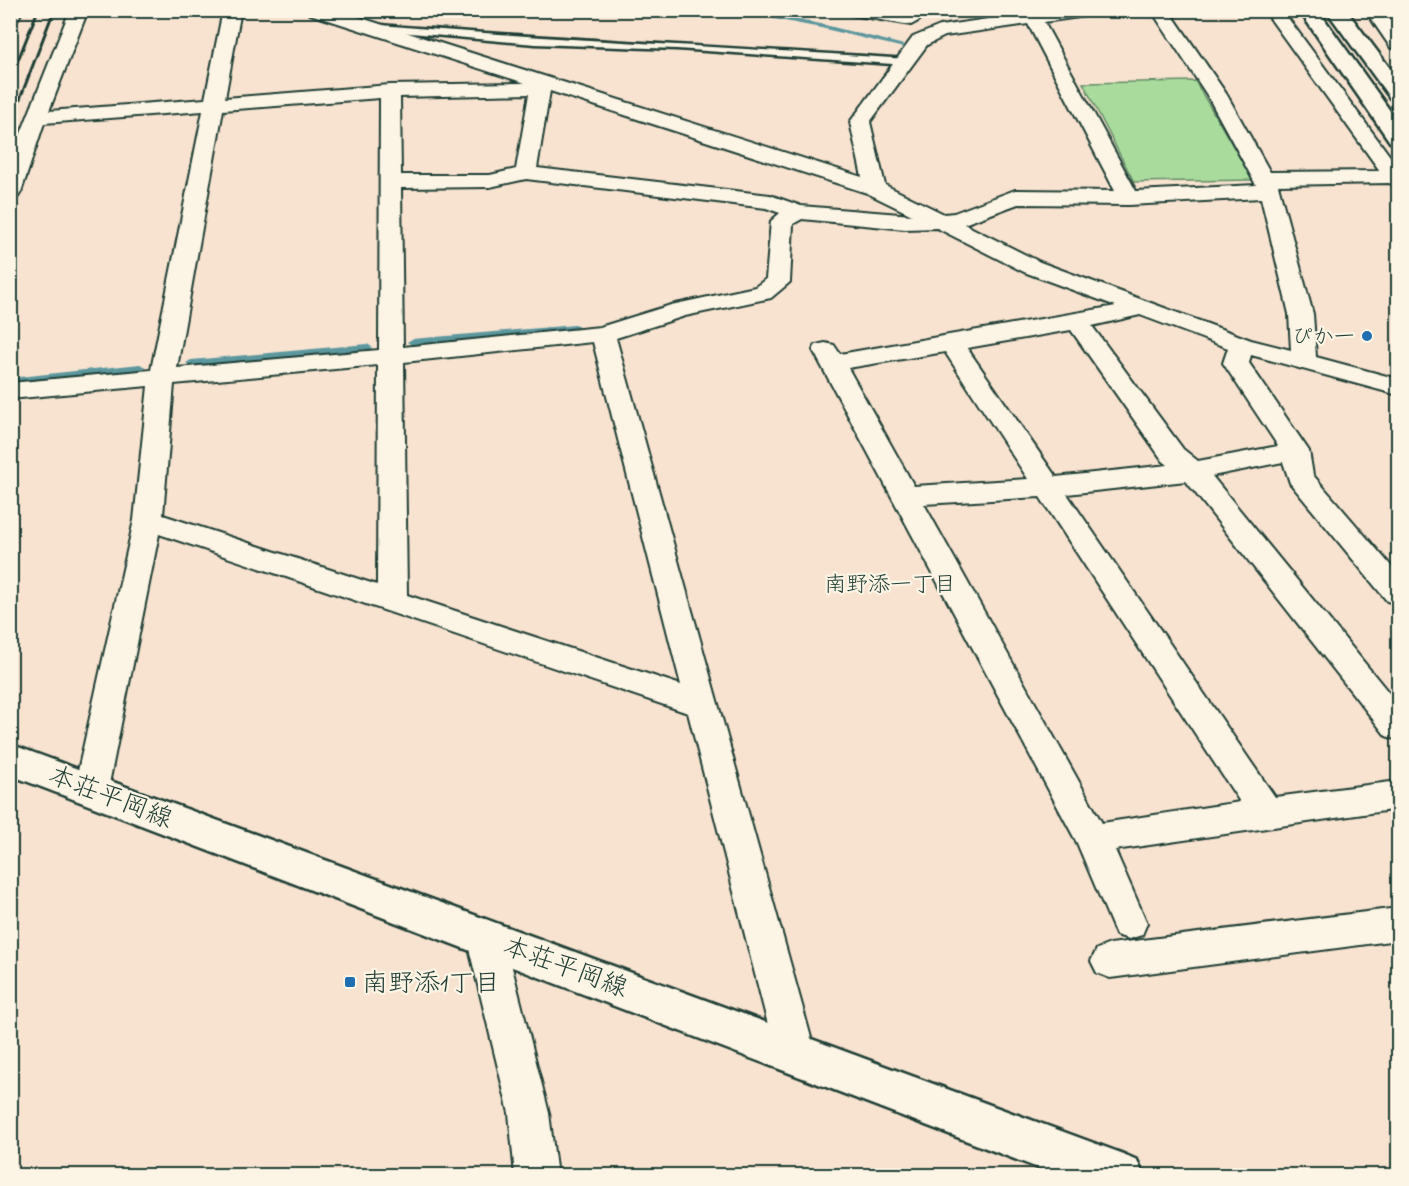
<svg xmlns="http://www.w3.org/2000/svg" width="1409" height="1186" font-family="'Indie Flower','Klee One',sans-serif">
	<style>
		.green { fill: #a9db9c; stroke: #648c68; stroke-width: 1.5 }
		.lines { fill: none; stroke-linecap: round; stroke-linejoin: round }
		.stream { fill: #5c979e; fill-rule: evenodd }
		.service-casing { stroke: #1f3d34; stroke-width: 5 }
		.minor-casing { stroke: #1f3d34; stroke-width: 4 }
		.secondary-casing { stroke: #1f3d34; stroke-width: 5 }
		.trunk-casing { stroke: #1f3d34; stroke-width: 5 }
		.service { fill: #fcf5e5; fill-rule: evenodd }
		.minor { fill: #fcf5e5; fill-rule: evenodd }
		.secondary { fill: #fcf5e5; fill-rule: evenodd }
		.trunk { fill: #fcf5e5; fill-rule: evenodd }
		.rail { stroke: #1f3d34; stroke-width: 3 }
		.poi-dot { fill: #1f6fb2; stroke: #fcf5e5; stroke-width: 2 }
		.labels { text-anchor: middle; stroke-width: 4.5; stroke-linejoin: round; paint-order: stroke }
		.poi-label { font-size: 21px; fill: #1f3d34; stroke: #fcf5e5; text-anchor: end }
		.neighbourhood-label { font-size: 22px; fill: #1f3d34; stroke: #fcf5e5 }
		.near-street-label { font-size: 26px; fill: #1f3d34; stroke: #fcf5e5 }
		.near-poi-label { font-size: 26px; fill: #1f3d34; stroke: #fcf5e5; text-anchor: start }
	</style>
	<rect width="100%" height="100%" fill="#f8e3d0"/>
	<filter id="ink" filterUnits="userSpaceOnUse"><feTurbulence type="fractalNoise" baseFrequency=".0167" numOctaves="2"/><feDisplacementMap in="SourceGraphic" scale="12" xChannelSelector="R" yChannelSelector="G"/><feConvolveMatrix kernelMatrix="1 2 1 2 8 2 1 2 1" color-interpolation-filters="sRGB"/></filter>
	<g filter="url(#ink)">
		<path class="green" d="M1195 81 1253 180 1134 182 1083 83Z"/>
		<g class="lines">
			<g class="stream">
				<path d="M728 10H746L821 24 908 46 904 48 821 28Z"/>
				<path d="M575 325 578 326V330L412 345 407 342 412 339Z"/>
				<path d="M367 344 372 347 371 349 191 366 186 363 191 360Z"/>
				<path d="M140 364 145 367 144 369 10 384V378Z"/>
			</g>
			<defs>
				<path id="service" d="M380 25C555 40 731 47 907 59L912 62 907 65 677 49 535 44 377 30V26Z"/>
				<g id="minor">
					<path d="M10 10H23L16 22 10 23Z"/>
					<path d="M70 10H88L49 111 205 99 223 10H241L225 98 390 85 525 83 310 14 307 10H336L862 177 850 122 913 37 940 26 1022 14 1020 10H1102L1093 15 1044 22 1136 191 1256 185 1207 95 1151 10H1169L1227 95 1270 172 1380 171 1264 10H1282L1398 167V187L1389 183 1278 185 1313 314 1316 357 1398 379V395L1251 355 1249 363 1309 451 1313 475 1398 574V604L1387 601 1290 483 1283 462 1212 476 1398 704V740L1386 736 1186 481 1067 494 1275 797 1398 781V809L1115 850 1147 923 1142 935 1129 939 1116 935 1077 843 813 350 816 345 825 343 834 345 840 354 1116 306 1024 272 937 228 905 229 802 219 793 224 790 282 771 298 685 316 616 338 815 1052 809 1065 795 1071 781 1065 775 1052 688 713 159 534 108 789 103 799 91 803 79 799 74 789 134 520 148 386 10 399V383L151 370 203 111 44 123 21 192 18 197 10 198V161ZM1028 24 1115 191 1015 190 954 213 944 214 885 185 870 122 927 45 945 36ZM550 91 867 193 912 215 801 206 770 195 537 168ZM529 94 516 169 490 175H401L400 97ZM380 98 379 350 177 368 223 110ZM526 179 766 208 780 213 771 221 766 279 755 287 671 305 600 327 403 347 401 188 490 187ZM1261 198 1289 314 1291 350 1251 340 1040 262 964 224 1018 204 1129 205ZM1140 315 1228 348 1223 363 1278 446 1198 461 1183 449 1092 326ZM1071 330 1163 461 1168 465 1056 477 967 348ZM593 342 681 685 407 595 404 362ZM945 352 1028 479 914 486 848 368ZM378 365 377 585 163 515 174 384ZM1040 497 1240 802 1102 823 924 504Z"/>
					<path d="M842 10H886L917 16 920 20 911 25 851 15Z"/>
					<path d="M1365 10H1383L1398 32V49L1391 48Z"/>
					<path d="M1398 908V940L1110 978 1097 973 1091 961 1097 949 1110 944Z"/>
					<path d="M485 919 498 924 504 936 549 1113 557 1176H515L509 1113 466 936 472 924Z"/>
				</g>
				<path id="secondary" d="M10 744 1121 1153 1137 1160 1144 1176H1059L10 775Z"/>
				<g id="trunk">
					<path d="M1299 10H1318L1398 122V144L1390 142Z"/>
					<path d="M1326 10H1346L1398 79V99L1390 98Z"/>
				</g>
			</defs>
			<use href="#service" class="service-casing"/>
			<use href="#minor" class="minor-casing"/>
			<use href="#secondary" class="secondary-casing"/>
			<use href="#trunk" class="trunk-casing"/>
			<use href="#service" class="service"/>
			<use href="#minor" class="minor"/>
			<use href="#secondary" class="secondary"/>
			<use href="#trunk" class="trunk"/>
			<g class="rail">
				<path d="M10 80 38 10"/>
				<path d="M10 125 54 10"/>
			</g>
		</g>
	</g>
	<g class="poi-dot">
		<circle cx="1367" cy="336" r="6"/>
		<rect x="344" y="976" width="12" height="12" rx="3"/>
	</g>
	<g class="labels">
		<g class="poi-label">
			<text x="1355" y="343">ぴか一</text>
		</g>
		<g class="neighbourhood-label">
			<text x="890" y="591">南野添一丁目</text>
		</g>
		<g class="near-street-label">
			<text transform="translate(111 796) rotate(21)" y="9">本荘平岡線</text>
			<text transform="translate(566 966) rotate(20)" y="9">本荘平岡線</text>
		</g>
		<g class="near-poi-label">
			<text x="362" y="991">南野添1丁目</text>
		</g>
	</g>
	<rect width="1409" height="1186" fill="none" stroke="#fcf5e5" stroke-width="36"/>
	<rect x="18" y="18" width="1373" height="1150" fill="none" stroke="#1f3d34" stroke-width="2" filter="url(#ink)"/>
</svg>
